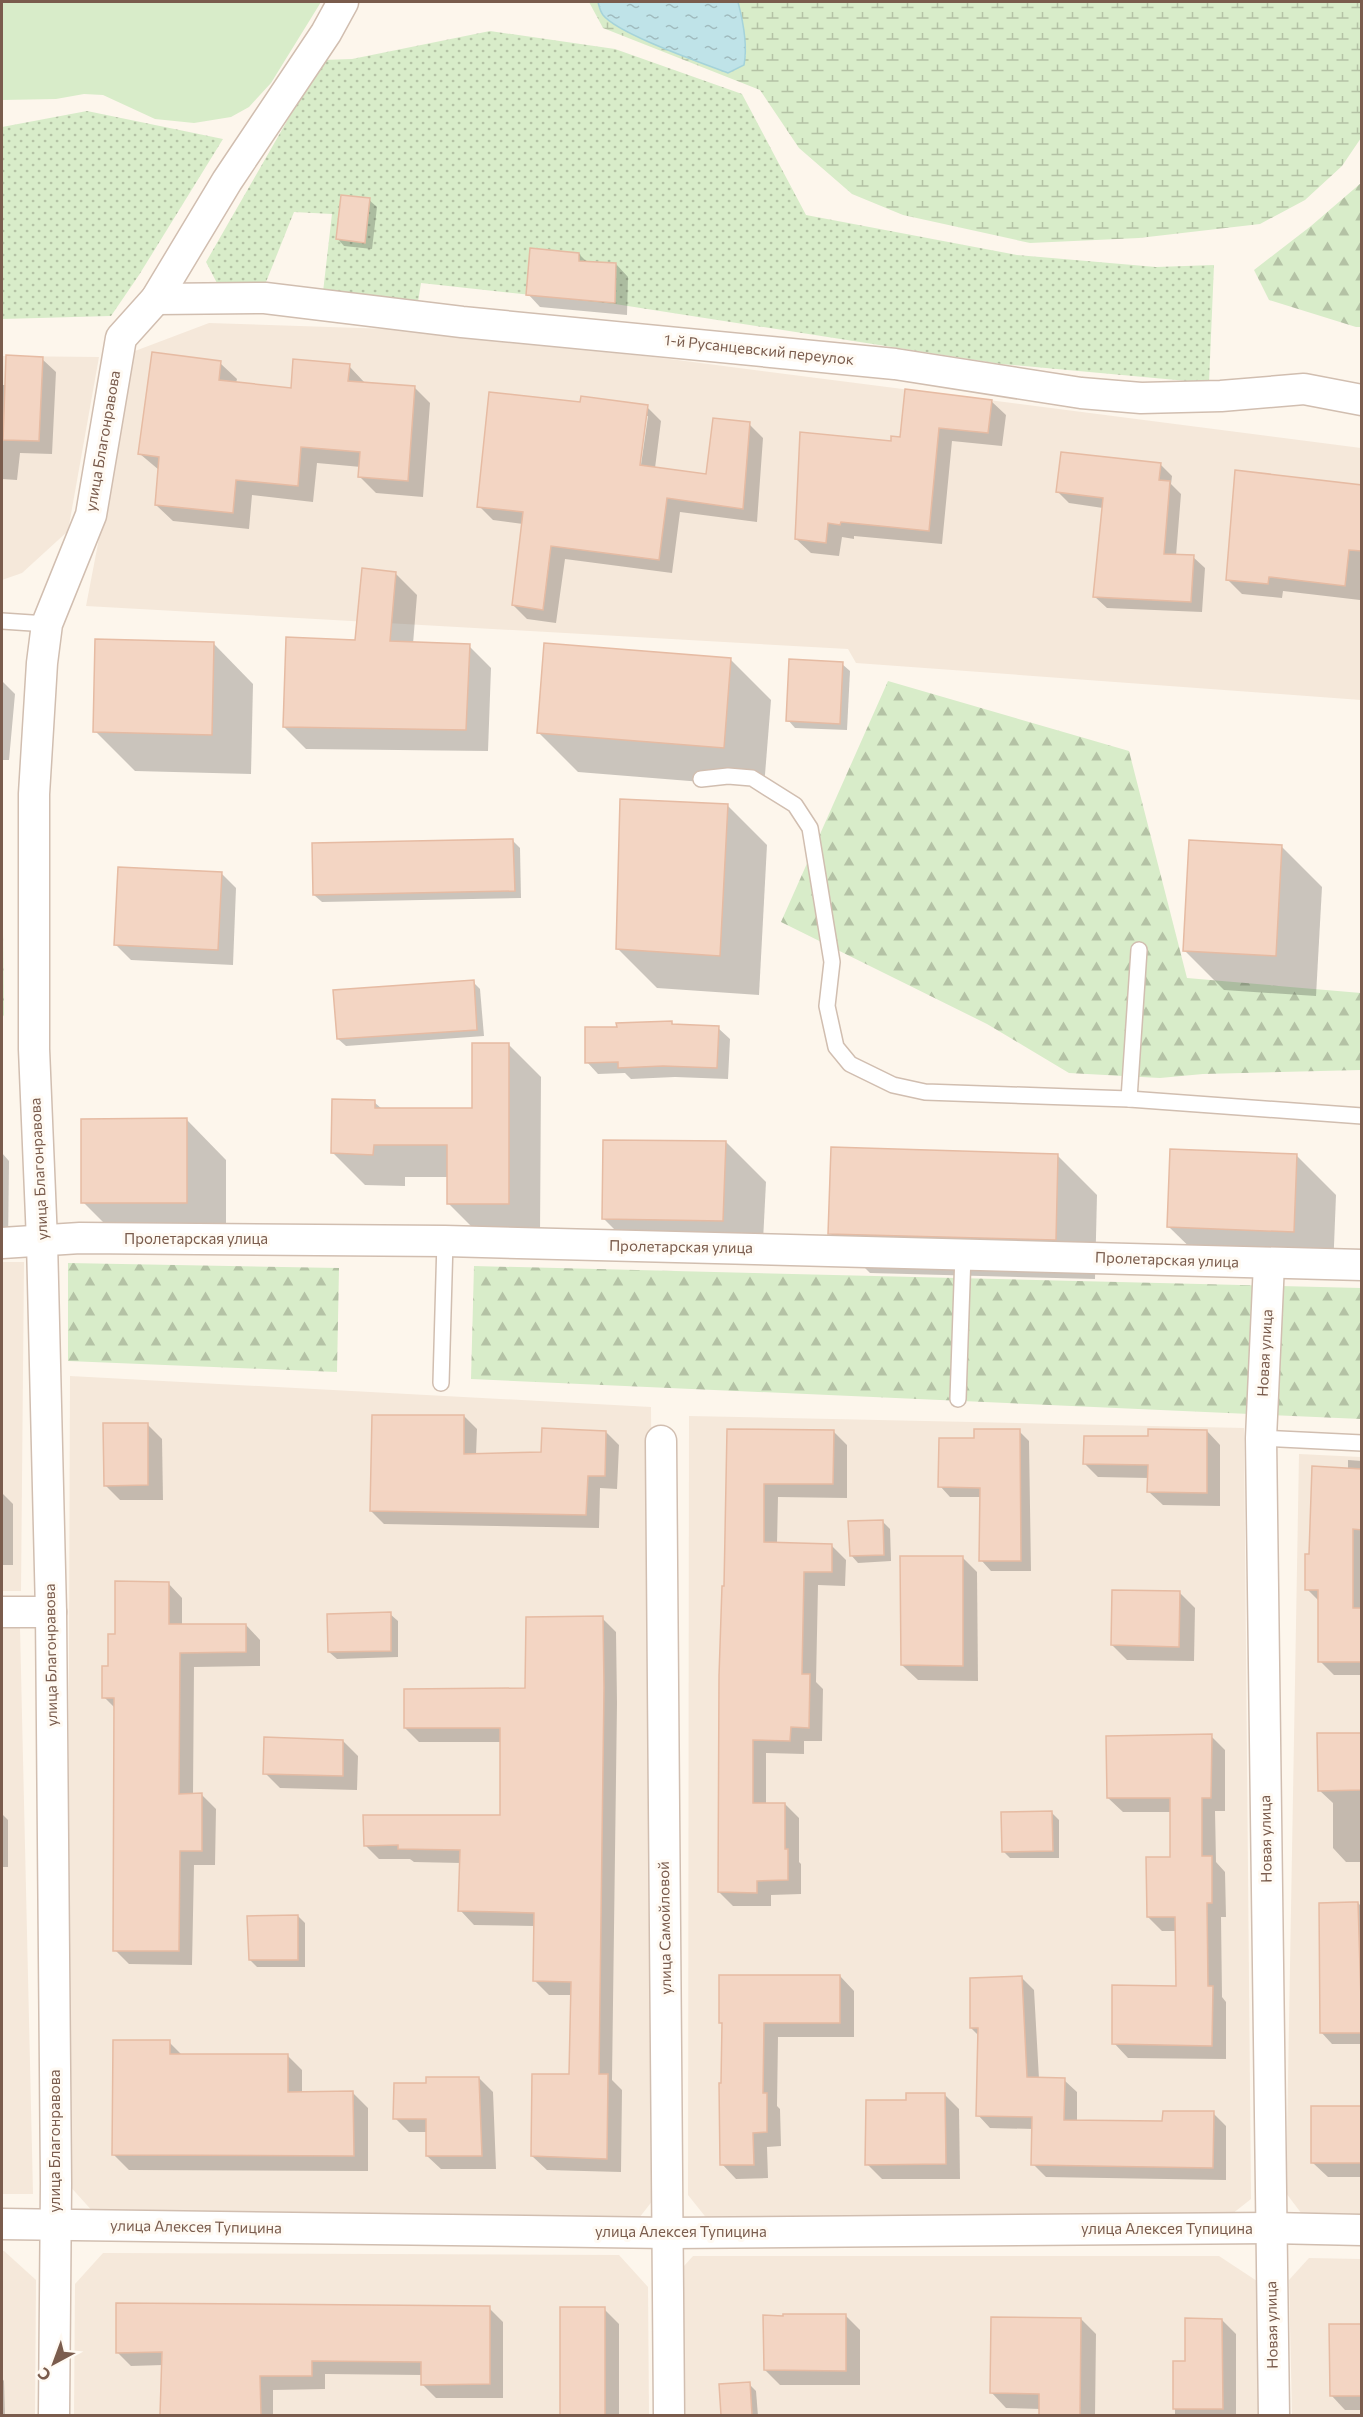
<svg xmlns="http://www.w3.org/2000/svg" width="1363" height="2417" font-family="Commissioner,sans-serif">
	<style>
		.residential { fill: #f5e8da }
		.grass { fill: #d8ecc9 }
		.forest { fill: url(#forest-firs) }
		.wetland { fill: url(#wetland-marsh) }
		.park { fill: url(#park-dots) }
		.water { fill: url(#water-ripples); stroke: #a5d3da; stroke-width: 1.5 }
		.shadow { fill: #0003; fill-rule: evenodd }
		.building { fill: #f3d5c3; stroke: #e6bba3; stroke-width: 1.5 }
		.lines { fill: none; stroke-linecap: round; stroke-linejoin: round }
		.lane-casing { stroke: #d1beb0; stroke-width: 18 }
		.street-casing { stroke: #d1beb0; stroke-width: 33 }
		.lane { stroke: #fff; stroke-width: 15 }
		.street { stroke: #fff; stroke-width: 30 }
		.labels { text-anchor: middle; stroke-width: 6; stroke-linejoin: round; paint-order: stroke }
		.street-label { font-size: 15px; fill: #7a5c4d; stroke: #fffaf3 }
	</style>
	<defs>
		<pattern id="forest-firs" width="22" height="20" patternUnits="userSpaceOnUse" patternTransform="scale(1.5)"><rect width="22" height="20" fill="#d8ecc9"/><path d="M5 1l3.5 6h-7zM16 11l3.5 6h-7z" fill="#b4c2a5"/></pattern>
		<pattern id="wetland-marsh" width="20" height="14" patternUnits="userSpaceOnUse" patternTransform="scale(1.5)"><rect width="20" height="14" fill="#d8ecc9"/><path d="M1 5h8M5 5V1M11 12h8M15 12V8" fill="none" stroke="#b4c2a5"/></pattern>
		<pattern id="park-dots" width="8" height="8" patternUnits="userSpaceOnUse" patternTransform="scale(1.5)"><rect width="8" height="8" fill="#d8ecc9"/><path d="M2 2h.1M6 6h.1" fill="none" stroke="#b4c2a5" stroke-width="1.8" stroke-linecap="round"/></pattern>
		<pattern id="water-ripples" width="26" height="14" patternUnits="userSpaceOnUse" patternTransform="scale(1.5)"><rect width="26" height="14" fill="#bfe3e8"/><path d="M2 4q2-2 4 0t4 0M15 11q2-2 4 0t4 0" fill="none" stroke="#a0bbbe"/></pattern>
	</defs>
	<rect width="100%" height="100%" fill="#fdf6ec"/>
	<g class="residential">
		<path d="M209 323 390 329 662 358 1361 448V700L856 663 848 649 86 606 135 351Z"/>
		<path d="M2 356 99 357 68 531 22 573 2 580Z"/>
		<path d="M2 1262H24L21 1591H2Z"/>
		<path d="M70 1376 651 1407 657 2195 639 2218 95 2214 67 2183Z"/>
		<path d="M689 1416 1244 1428 1251 2199 1227 2218 708 2220 688 2195Z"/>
		<path d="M1299 1454 1361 1457V2223L1308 2222 1286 2193Z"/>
		<path d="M2 1628H20L33 2194H2Z"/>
		<path d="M2 2251H4L36 2280 35 2415H2Z"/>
		<path d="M103 2253 619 2255 648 2287 649 2415 74 2416 75 2284Z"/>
		<path d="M693 2256H1219L1263 2285 1265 2415H677L675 2276Z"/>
		<path d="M1309 2258 1361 2259V2415H1292L1289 2280Z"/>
	</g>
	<path class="grass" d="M2 2H321L271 83 249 107 231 117 194 123 155 119 103 95 84 94 56 99 2 100Z"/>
	<g class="forest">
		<path d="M1361 183V327H1356L1269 300 1254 270 1311 226Z"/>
		<path d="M888 681 1129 751 1187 978 1361 993V1070L1203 1074 1160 1078 1069 1073 987 1024 781 922Z"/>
		<path d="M2 839 4 1015 2 1018Z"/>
		<path d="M68 1263 339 1268 337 1372 68 1361Z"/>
		<path d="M474 1266 1361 1288V1419L471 1379Z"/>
	</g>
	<path class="wetland" d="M589 2H598L602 14 618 27 669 50 746 56 743 24 738 2H1361V138L1342 166 1305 200 1260 224 1139 238 1030 243 903 215 852 194 799 148 760 90 603 28Z"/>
	<g class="park">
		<path d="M490 31 615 49 742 94 806 215 1017 255 1156 267 1214 265 1209 383 1001 364 615 304 421 283 418 302 323 292 332 214 294 212 264 287 218 285 206 262 322 60 352 59Z"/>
		<path d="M87 111 223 139 139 275 111 316 2 319V127Z"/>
	</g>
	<path class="water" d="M598 2H738C743 21 748 45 744 65L728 73C702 63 618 34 603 15 600 11 599 6 598 2Z"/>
	<g class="shadow">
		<path d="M369 200 377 207 372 249 344 246 337 238Z"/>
		<path d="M579 254 588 263 616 264 628 277 627 315 540 307 528 294Z"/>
		<path d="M42 359 56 372 52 454 20 453 17 480 2 479V385H6Z"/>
		<path d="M220 363 237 379 236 383 292 390 349 366 365 383 414 387 430 403 423 497 376 493 360 477 361 467 317 463 313 502 252 495 249 529 173 521 156 505 159 470 140 454Z"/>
		<path d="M991 401 1006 415 1002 446 952 441 942 544 854 536V539L842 537 839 556 811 553 796 539 892 442Z"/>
		<path d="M581 404 647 407 661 421 655 468 707 476 749 424 763 438 757 522 680 512 672 573 565 559 556 623 527 619 513 605 523 524 493 520 479 506ZM645 416H648L640 472H637Z"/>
		<path d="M1160 464 1172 476 1171 484 1181 494 1176 556 1193 557 1205 568 1202 612 1107 608 1095 597 1103 508 1069 503 1058 492Z"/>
		<path d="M1362 486 1360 600 1283 591 1282 598 1242 594 1228 580Z"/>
		<path d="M395 573 417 595 413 644 469 646 491 668 488 751 306 749 284 727 357 642Z"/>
		<path d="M214 644 253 684 251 774 135 771 95 731Z"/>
		<path d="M731 660 771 700 764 787 578 772 538 732Z"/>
		<path d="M842 664 850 671 847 730 795 728 788 720Z"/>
		<path d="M2 681 15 694 9 760H2Z"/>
		<path d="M727 805 767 845 759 995 657 988 617 948Z"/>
		<path d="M513 841 520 848 521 898 322 902 314 895Z"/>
		<path d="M1282 847 1322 887 1316 996 1224 990 1185 951Z"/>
		<path d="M221 873 236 888 233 965 131 960 116 945Z"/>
		<path d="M473 982 480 989 484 1036 346 1046 338 1039Z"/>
		<path d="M671 1022 674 1025 718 1028 730 1039 728 1079 675 1077 631 1079 625 1073 598 1074 587 1062 618 1028Z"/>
		<path d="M509 1045 541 1077 540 1236 480 1235 448 1203V1177H405V1186L365 1185 333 1153 374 1102 382 1109 473 1110Z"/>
		<path d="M187 1120 226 1160V1242H123L83 1202Z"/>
		<path d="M726 1142 766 1182 762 1261 644 1259 604 1219Z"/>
		<path d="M2 1153 9 1161 8 1247H2Z"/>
		<path d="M1057 1155 1097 1195 1095 1279 870 1273 830 1233Z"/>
		<path d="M1296 1155 1336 1195 1333 1271 1209 1266 1169 1227Z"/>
		<path d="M464 1416 477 1429 476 1455 543 1453 606 1432 619 1445 617 1489 600 1488 599 1528 384 1524 371 1511Z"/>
		<path d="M147 1424 162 1439 163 1500H120L105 1485Z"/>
		<path d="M729 1431H833L847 1445V1498L778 1497 777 1544 832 1546 846 1560 845 1586 818 1585 816 1682 823 1689 822 1741H804V1754L766 1753V1804H785L799 1818V1862L801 1864V1894L771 1895V1906H733L719 1892Z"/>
		<path d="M1019 1431 1029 1441 1031 1571H991L981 1560V1497H950L940 1486 976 1440Z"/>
		<path d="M1207 1431 1220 1445V1506L1163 1505 1149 1492V1478L1098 1477 1085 1464 1150 1437Z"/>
		<path d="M1348 1460 1362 1461V1675H1334L1320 1661V1602L1307 1589 1310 1555 1348 1470Z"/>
		<path d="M2 1493 13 1504V1565H2Z"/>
		<path d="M882 1521 890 1529 891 1561 858 1563 851 1555Z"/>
		<path d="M962 1557 977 1572 978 1681 918 1680 902 1665Z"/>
		<path d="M168 1583 182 1598V1626L246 1625 260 1640V1666L194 1667 193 1795 201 1794 216 1809 215 1865H194L192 1965 129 1964 115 1950 116 1709 104 1697 116 1636Z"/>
		<path d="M1180 1593 1195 1608 1194 1661 1127 1660 1112 1645Z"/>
		<path d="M390 1614 398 1621V1657L337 1659 329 1652Z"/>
		<path d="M602 1618 616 1632 617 1703 612 2080 622 2090 621 2172 547 2170 532 2156 570 2075 572 1995H549L534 1980 535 1926 474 1925 460 1910 461 1863 414 1862 410 1859H379L365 1845 502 1817 501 1742H419L405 1728 527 1690Z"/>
		<path d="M1362 1734V1862H1346L1333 1848V1803L1319 1790Z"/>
		<path d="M1211 1736 1225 1750V1811H1215L1216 1862 1225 1872 1226 1917H1221L1222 1997 1226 2002V2059L1128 2058 1114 2043 1178 1988 1177 1931H1162L1148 1917 1171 1858 1172 1812H1123L1108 1798Z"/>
		<path d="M343 1741 358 1756 357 1790 280 1788 265 1773Z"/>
		<path d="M1052 1813 1059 1820V1858H1010L1003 1851Z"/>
		<path d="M2 1814 8 1820V1867H2Z"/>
		<path d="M1358 1903 1362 1907V2044H1332L1321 2032Z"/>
		<path d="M298 1916 305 1923V1967H257L250 1960Z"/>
		<path d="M840 1976 854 1991V2037H778L777 2106 780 2109 781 2146 767 2147 768 2178 736 2179 722 2164 723 2025 720 2022Z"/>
		<path d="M1021 1977 1034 1990 1039 2079 1064 2080 1077 2092V2121L1164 2123 1213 2113 1226 2126V2180L1046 2177 1033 2164 1034 2129 990 2128 978 2115 979 2036 971 2028Z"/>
		<path d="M169 2042 183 2056 287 2055 302 2070V2093H353L368 2108V2171L129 2170 114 2155Z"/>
		<path d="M479 2078 493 2092 496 2169H441L427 2156V2132H409L395 2118 427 2084Z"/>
		<path d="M944 2094 959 2109 960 2179H882L867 2164 908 2101Z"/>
		<path d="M1362 2108V2177H1328L1313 2163Z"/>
		<path d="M489 2308 503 2322V2398H436L422 2384V2375L325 2374V2389L273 2390V2416H162L163 2365 131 2366 117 2352Z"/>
		<path d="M561 2309H604L619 2324V2416H562Z"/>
		<path d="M845 2315 860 2330V2385H780L765 2370Z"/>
		<path d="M1081 2319 1096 2334 1095 2416H1042L1040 2409 1006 2408 991 2392Z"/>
		<path d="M1222 2320 1236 2334V2416H1105L1175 2414V2362H1187Z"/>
		<path d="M1362 2326V2410H1345L1331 2395Z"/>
		<path d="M2 2378 4 2381 5 2416H2Z"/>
		<path d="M749 2384 756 2391 758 2416H723L721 2385Z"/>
	</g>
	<g class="building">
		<path d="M341 195 370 198 365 243 336 239Z"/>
		<path d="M530 248 579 253V261L616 263 615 303 526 295Z"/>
		<path d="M152 352 221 361 219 380 291 388 293 359 350 364 348 381 415 386 408 481 358 477 360 452 301 447 298 486 236 480 233 513 155 505 159 457 138 454Z"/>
		<path d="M6 355 43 357 39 441 3 440Z"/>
		<path d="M905 389 992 400 988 433 939 428 929 531 841 522 840 525 828 523 826 543 795 539 800 432 891 441V436L900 437Z"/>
		<path d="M489 392 580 402 581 396 648 405 640 465 706 474 713 418 750 422 743 509 667 498 659 560 551 546 543 610 512 605 523 512 477 507Z"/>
		<path d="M1061 452 1161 463 1159 480 1170 481 1164 554 1194 555 1191 602 1093 597 1103 498 1056 492Z"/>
		<path d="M1235 470 1362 485V551L1349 550 1345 586 1269 577 1268 584 1226 580Z"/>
		<path d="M362 568 396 572 390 641 470 644 466 730 283 727 286 637 355 640Z"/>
		<path d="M95 639 214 642 212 735 93 732Z"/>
		<path d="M544 643 731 658 724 748 537 733Z"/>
		<path d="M789 659 843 662 840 724 786 721Z"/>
		<path d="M620 799 728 804 720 956 616 949Z"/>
		<path d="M513 839 515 891 313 895 312 843Z"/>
		<path d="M1189 840 1282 845 1276 956 1183 951Z"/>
		<path d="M118 867 222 872 218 950 114 945Z"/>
		<path d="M474 980 477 1030 337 1039 333 990Z"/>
		<path d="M672 1021V1024L719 1026 717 1068 663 1066 618 1068V1062L585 1063V1027H617L616 1023Z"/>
		<path d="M472 1043H509V1204H447V1145H374L373 1155 331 1153 332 1099 375 1100V1108H472Z"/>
		<path d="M187 1118V1203H81V1119Z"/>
		<path d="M603 1140 726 1141 723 1221 602 1219Z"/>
		<path d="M831 1147 1058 1154 1056 1240 828 1234Z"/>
		<path d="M1170 1149 1297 1154 1294 1232 1167 1227Z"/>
		<path d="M372 1415H464V1454L541 1452 542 1428 606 1431 605 1476H588L586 1515 370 1511Z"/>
		<path d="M103 1423H148V1485L104 1486Z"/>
		<path d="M727 1429 834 1430 833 1484H764V1542L832 1544V1572H804L802 1674H810L809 1728 791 1727 790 1741 753 1740V1803H785V1849H788V1880L757 1881V1893L718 1892 719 1676 722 1586H724Z"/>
		<path d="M974 1429H1020L1021 1561H979L980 1488 938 1487 939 1438H974Z"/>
		<path d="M1148 1429 1207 1430V1493L1147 1492 1148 1465 1083 1464 1084 1436H1148Z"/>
		<path d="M1312 1466 1362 1469V1530L1353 1529V1608H1362V1662H1318V1590H1305V1554H1309Z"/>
		<path d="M883 1520 884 1555 850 1556 848 1521Z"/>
		<path d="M900 1556H963V1666L901 1665Z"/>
		<path d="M115 1581 169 1582V1624H246V1652L180 1653 179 1794 202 1793V1851H180L179 1951H113L114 1698H102V1666H108V1634H115Z"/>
		<path d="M1112 1590 1180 1591 1179 1647 1111 1645Z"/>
		<path d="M391 1612V1651L328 1652 327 1614Z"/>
		<path d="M603 1616 604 1688 599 2074H608L607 2159 531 2156 532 2074H569L571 1982 533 1981 534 1913 458 1911 460 1850 398 1849V1845L364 1846 363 1815H500V1728H404V1689L525 1688 526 1617Z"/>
		<path d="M1317 1733H1362V1790L1318 1791Z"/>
		<path d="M1212 1734 1211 1798H1202V1856H1212V1903H1207L1208 1986H1213L1212 2046 1112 2044V1985L1176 1986 1175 1917H1147L1146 1857H1170V1798H1107L1106 1736Z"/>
		<path d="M264 1737 343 1740V1776L263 1774Z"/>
		<path d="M1052 1811 1053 1851 1002 1852 1001 1812Z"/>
		<path d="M1353 1902H1358L1362 2033H1320L1319 1903Z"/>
		<path d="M298 1915V1960H249L247 1916Z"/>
		<path d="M719 1975H840V2023H764L763 2093H767V2132L753 2133 754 2165H720L719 2083H721L722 2023H719Z"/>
		<path d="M1022 1976 1027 2077 1065 2078 1064 2120 1162 2121 1163 2111H1214L1213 2168 1031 2165 1032 2117 976 2116 978 2028H970V1978Z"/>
		<path d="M113 2040H170V2054H288V2092L353 2091 354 2156 112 2155Z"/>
		<path d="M426 2077H479L482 2156H426V2119H393L394 2083H426Z"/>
		<path d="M906 2093H945L946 2164 865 2165 866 2100H906Z"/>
		<rect x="1311" y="2106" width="51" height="57"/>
		<path d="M116 2303 490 2306V2384L421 2385V2362L312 2361V2376H260L261 2415H160L162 2352 116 2353Z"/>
		<rect x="560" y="2307" width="45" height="108"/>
		<path d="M783 2314H846V2371L764 2370 763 2315 783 2316Z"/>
		<path d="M991 2317 1081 2318 1080 2415H1039V2394L990 2393Z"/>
		<path d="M1185 2318 1222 2319 1223 2409H1173V2361H1185Z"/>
		<path d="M1329 2324H1362V2396H1330Z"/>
		<path d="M750 2382 752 2415H721L719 2384Z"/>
	</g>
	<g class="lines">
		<defs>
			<g id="lane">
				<path d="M2 621 47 624"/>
				<path d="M701 779 728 776 752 778 795 805 810 828 832 962 827 1006 836 1047 850 1064 893 1085 925 1092 1129 1099 1362 1116"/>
				<path d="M1129 1099 1139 950"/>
				<path d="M441 1383 445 1241"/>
				<path d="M958 1399 963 1254"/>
				<path d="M1261 1438 1362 1443"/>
			</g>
			<g id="street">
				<path d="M156 299 265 298 462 322 895 364 1081 393 1141 398 1221 396 1304 389 1362 400"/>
				<path d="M2 1243 80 1238 445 1241 1362 1265"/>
				<path d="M1269 1263 1261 1438 1274 2416"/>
				<path d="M661 1441 669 2416"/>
				<path d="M2 1612H51"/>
				<path d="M2 2224 668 2233 1271 2228 1362 2230"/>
				<path d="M54 2416 56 2183 51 1612 42 1241 34 1049V794L42 663 47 624 91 515 121 338 156 299 227 181 326 33 343 2"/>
			</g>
		</defs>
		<use href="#lane" class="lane-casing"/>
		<use href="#street" class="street-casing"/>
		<use href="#lane" class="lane"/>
		<use href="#street" class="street"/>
	</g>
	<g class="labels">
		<g class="street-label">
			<text transform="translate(759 350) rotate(6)" y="5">1-й Русанцевский переулок</text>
			<text transform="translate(103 441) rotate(-80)" y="5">улица Благонравова</text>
			<text transform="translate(39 1169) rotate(-93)" y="5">улица Благонравова</text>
			<text x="196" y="1244">Пролетарская улица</text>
			<text transform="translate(681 1247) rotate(1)" y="5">Пролетарская улица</text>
			<text transform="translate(1167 1260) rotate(2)" y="5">Пролетарская улица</text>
			<text transform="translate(1265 1353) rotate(-87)" y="5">Новая улица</text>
			<text transform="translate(51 1655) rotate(-91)" y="5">улица Благонравова</text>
			<text transform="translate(1266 1839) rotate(-91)" y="5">Новая улица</text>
			<text transform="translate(665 1928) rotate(-91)" y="5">улица Самойловой</text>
			<text transform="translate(55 2141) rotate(-90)" y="5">улица Благонравова</text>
			<text transform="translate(196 2227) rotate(1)" y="5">улица Алексея Тупицина</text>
			<text x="1167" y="2234">улица Алексея Тупицина</text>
			<text x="681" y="2237">улица Алексея Тупицина</text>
			<text transform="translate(1272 2325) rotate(-91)" y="5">Новая улица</text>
		</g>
	</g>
	<rect width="1363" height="2417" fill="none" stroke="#7a5c4d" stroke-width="6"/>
	<g transform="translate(54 2363) rotate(221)" stroke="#fffaf3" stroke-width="4.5" paint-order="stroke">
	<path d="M0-4.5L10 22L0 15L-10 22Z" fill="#7a5c4d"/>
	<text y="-9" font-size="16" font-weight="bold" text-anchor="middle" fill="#7a5c4d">С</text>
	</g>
</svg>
